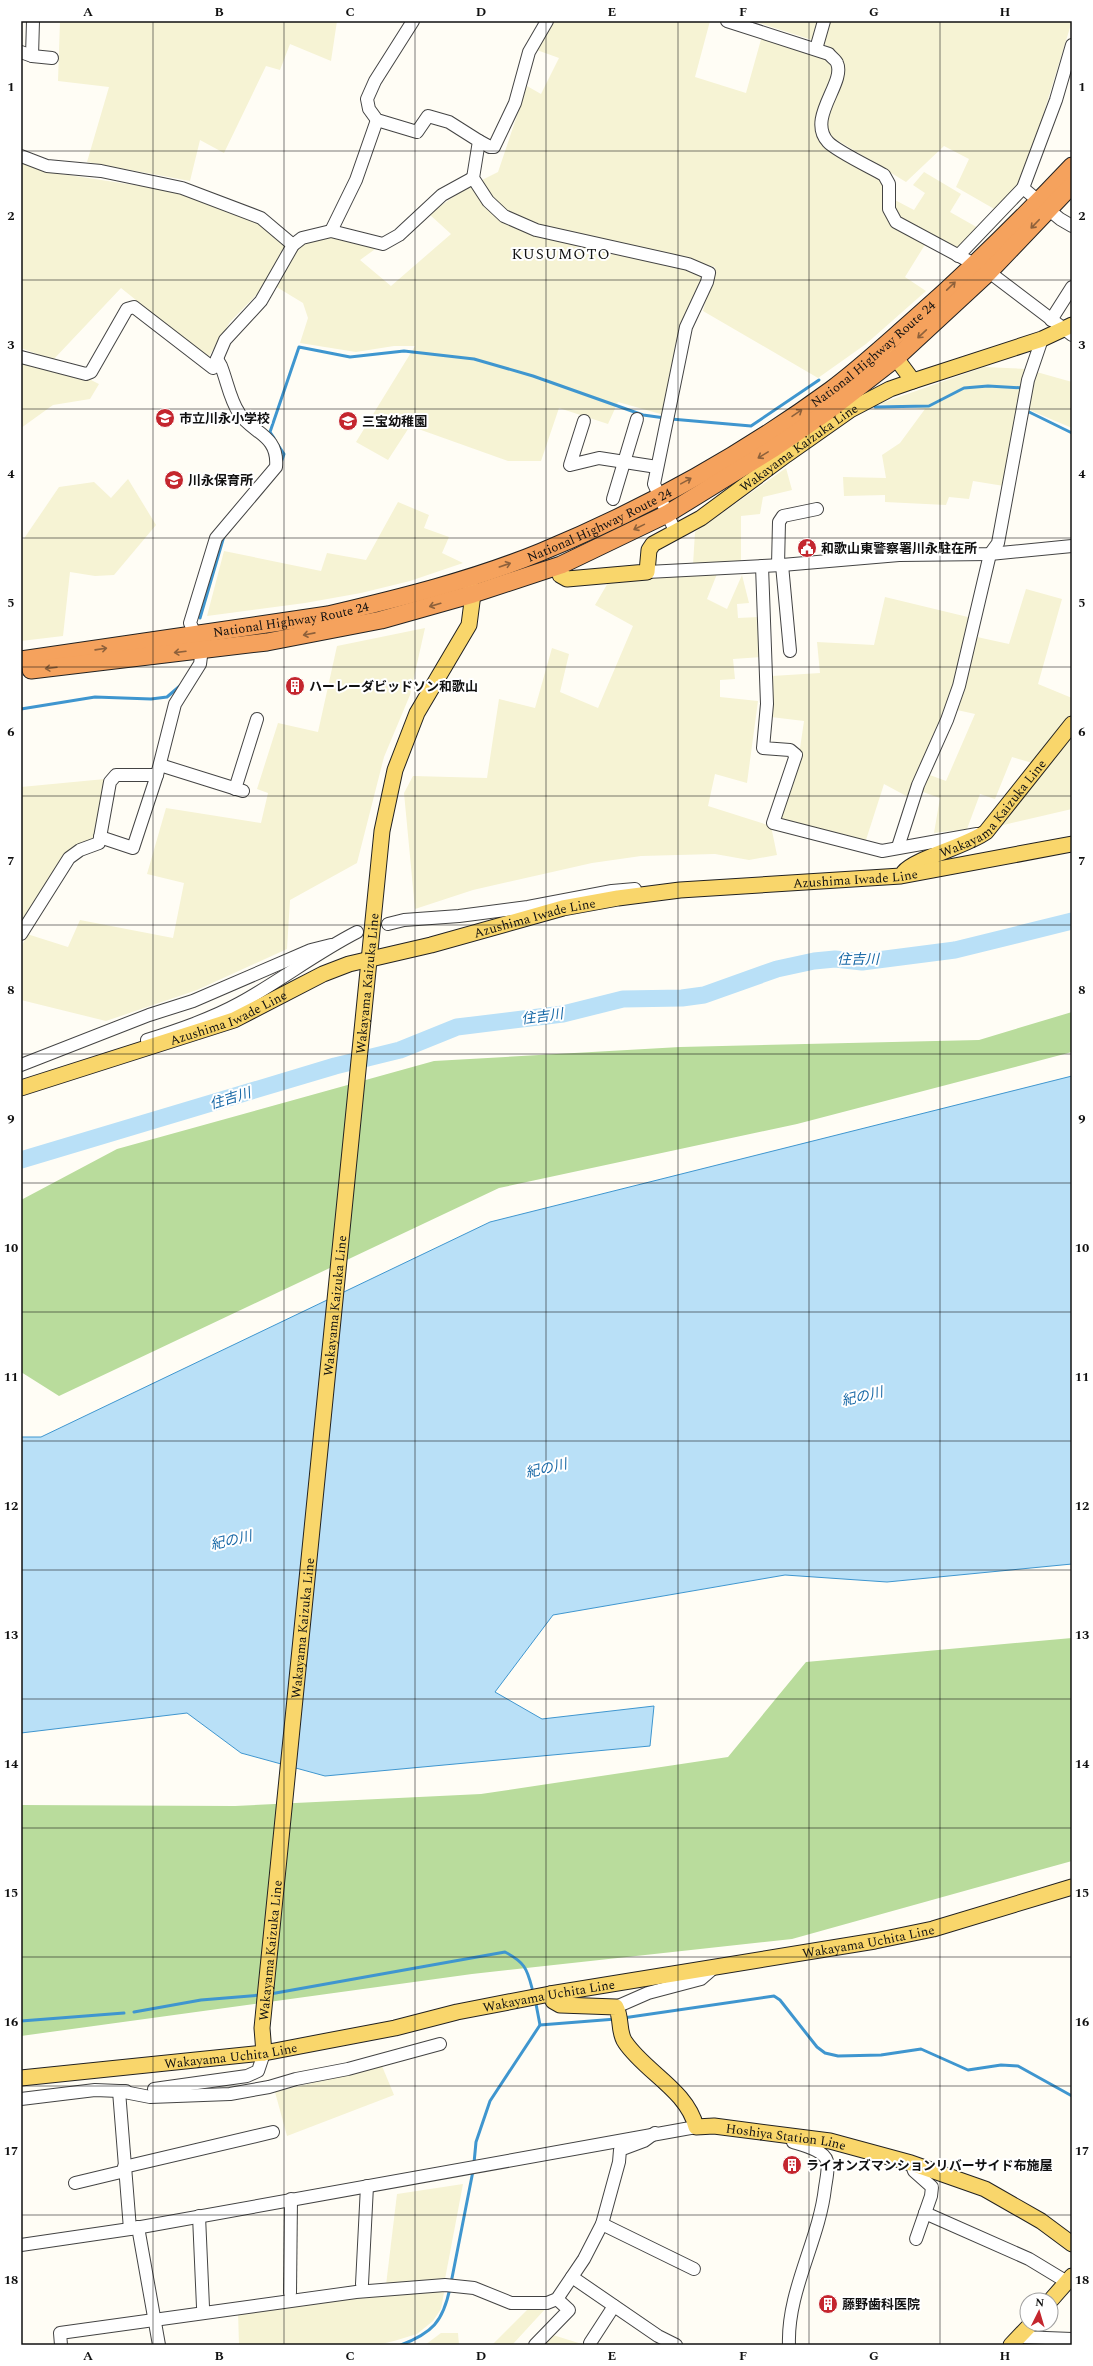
<svg xmlns="http://www.w3.org/2000/svg" width="1093" height="2366" font-family="Spectral,'Noto Sans JP',serif">
	<style>
		.farmland { fill: #f6f3d4 }
		.forest { fill: #b9dc9c }
		.water { fill: #b9e0f7; stroke: #3f96cf }
		.lines { fill: none; stroke-linecap: round; stroke-linejoin: round }
		.stream { stroke: #3f96cf; stroke-width: 3 }
		.river { stroke: #b9e0f7; stroke-width: 17 }
		.minor-casing { stroke: #444; stroke-width: 14 }
		.major-casing { stroke: #222; stroke-width: 17 }
		.highway-casing { stroke: #222; stroke-width: 19 }
		.minor { stroke: #fff; stroke-width: 12 }
		.major { stroke: #f9d66b; stroke-width: 15 }
		.highway { stroke: #f5a25d; stroke-width: 17 }
		.oneway { stroke: #8e613b }
		.grid { fill: none; stroke: #111; stroke-width: 1; stroke-opacity: 0.55 }
		.labels { text-anchor: middle; stroke-width: 4; stroke-linejoin: round; paint-order: stroke }
		.street-label { font-size: 13px; fill: #111; stroke: #fff }
		.poi-label { font-size: 13px; font-weight: bold; fill: #111; stroke: #fff; text-anchor: start }
		.water-label { font-size: 14px; font-style: italic; fill: #1768a6; stroke: #fff }
		.quarter-label { font-size: 15px; letter-spacing: 1px; fill: #111; stroke: #fff }
		.neatline { fill: none; stroke: #111; stroke-width: 1.5 }
		.grid-label { font-size: 13px; text-anchor: middle; font-weight: bold; fill: #111 }
	</style>
	<rect width="100%" height="100%" fill="#fffdf5"/>
	<g class="farmland">
		<path d="M60 21H337L331 61 290 44 280 70 266 66 224 153 200 140 190 181 87 162 109 87 58 81Z"/>
		<path d="M549 21H710L695 77 746 93 762 36 815 53 834 64 818 134 881 179 884 186V210L926 243 905 277 926 291 866 344 818 378 703 311 715 267 536 225 514 215 493 200 482 180 498 172 527 86 541 94 559 58 534 49Z"/>
		<path d="M753 21H817L812 40Z"/>
		<path d="M830 21H1072L1022 184 996 210 956 187 969 159 944 146 906 182 832 137 826 125 843 75V62L832 49 823 44Z"/>
		<path d="M21 162 48 172 181 192 255 221 287 244 260 291 230 322 208 358 121 288 53 360 21 348Z"/>
		<path d="M924 172 961 194 950 212 980 229 958 251 898 218 893 199 914 210 925 193 913 185Z"/>
		<path d="M470 185 503 220 531 235 686 267 701 273 704 280 664 415 618 402 608 424 559 408 541 461H508L410 426 388 460 356 442 415 346H394L356 352 300 343 308 318 303 303 275 286 293 253 308 242 329 236 378 247 360 260 391 286 451 234 429 214Z"/>
		<path d="M21 363 89 379 99 384 90 399 53 405 21 428Z"/>
		<path d="M984 367 1026 369 1072 382V428L1020 406 1004 486 973 481 969 499 949 497 946 505 885 502V495L844 496 843 477 886 478 882 455 900 443 925 409 879 404Z"/>
		<path d="M786 468 792 490 763 497 760 514 741 516V562L693 565 695 532Z"/>
		<path d="M128 479 156 525 114 575 95 576 70 572 63 636 21 641V539L23 540 59 487 94 482 111 498Z"/>
		<path d="M398 502 429 515 424 528 449 537 442 553 463 563 410 581 361 593 305 603 207 616 224 551 321 571 327 553 366 560Z"/>
		<path d="M717 574 707 599 727 609 742 575 749 603 737 604 738 618 759 617 762 657 733 659 735 679 720 680V697L758 701 747 783 715 774 708 806 771 826 777 855 749 860 715 854 641 856 592 863 473 890 415 909 404 793 413 776 487 778 499 699 535 708 552 648 569 654 560 692 598 708 633 626 595 605 609 581Z"/>
		<path d="M1026 589 1062 599 1038 684 1072 698V717L1036 764 1012 757 995 799 980 794 967 829 934 833 940 798 920 791 927 774 946 781 975 714 957 710 977 637 1009 644Z"/>
		<path d="M885 597 972 618 946 711 910 798 884 784 865 843 779 818 799 755 804 721 771 717 772 676 820 673 817 642 874 645Z"/>
		<path d="M425 628 410 695 384 757 357 863 290 900 287 949 197 990 106 1021 21 1000V948L27 934 68 947 80 920 173 938 184 883 147 874 166 808 261 823 268 793 257 789 278 723 318 732 337 646Z"/>
		<path d="M1072 731V809L995 827Z"/>
		<path d="M105 779 94 839 69 850 21 925V787Z"/>
		<path d="M382 2066 394 2095 287 2136 275 2092Z"/>
		<path d="M463 2184 445 2279 386 2285 397 2194Z"/>
		<path d="M445 2287 441 2309 433 2321 417 2334 394 2341 377 2345H239L238 2311Z"/>
		<path d="M547 2307 513 2344 514 2345H492L529 2308Z"/>
		<path d="M441 2333H458L459 2345H425Z"/>
		<path d="M553 2335 585 2345H543Z"/>
	</g>
	<g class="forest">
		<path d="M1072 1012V1052L797 1124 499 1188 59 1396 21 1372V1200L117 1149 434 1061 680 1047 979 1040Z"/>
		<path d="M1072 1638V1861L792 1939 472 1974 21 2036V1805L235 1806 481 1794 728 1757 806 1662Z"/>
	</g>
	<path class="water" d="M1072 1076V1564L887 1582 785 1575 553 1615 495 1692 542 1719 654 1706 650 1746 325 1776 241 1753 187 1713 21 1733V1437H41L490 1222Z"/>
	<g class="lines">
		<g class="stream">
			<path d="M875 407 929 406 964 388 988 386 1024 388"/>
			<path d="M1025 410 1072 433"/>
			<path d="M671 419 751 426 819 380"/>
			<path d="M274 438 270 432 299 347 350 357 404 351 474 359 533 376 643 415 665 418"/>
			<path d="M278 445 284 454 281 463"/>
			<path d="M200 618 224 536"/>
			<path d="M21 709 95 697 151 699 167 697 181 685"/>
			<path d="M270 1994 505 1952C524 1962 527 1968 532 1988"/>
			<path d="M134 2012 201 2000 261 1995"/>
			<path d="M623 2018 774 1996 780 2000 817 2047 825 2053 838 2056 881 2055 921 2049 968 2070 1001 2065 1018 2066 1072 2096"/>
			<path d="M21 2021 124 2013"/>
			<path d="M540 2025 616 2019"/>
			<path d="M474 2163 476 2142 490 2101 540 2025 536 2004"/>
			<path d="M451 2283 473 2171"/>
			<path d="M401 2345C432 2333 443 2322 450 2288"/>
		</g>
		<path class="river" d="M21 1160 335 1066 400 1050 457 1027 563 1014 623 999 682 998 704 995 777 969 814 961 835 959 862 962 955 950 1072 921"/>
		<defs>
			<g id="minor">
				<path d="M413 21 375 81 367 99 369 109 377 120 417 132 428 116 449 122 479 141 473 178 488 201 504 216 536 230 688 264 709 273 707 282 686 327 654 484 675 531"/>
				<path d="M727 21 829 54C831 57 836 60 837 63 846 83 806 118 828 142 836 151 872 168 884 175L889 184V209L896 222 989 272 1072 335"/>
				<path d="M1072 45 1056 100 1023 188 1060 219 1072 226"/>
				<path d="M816 49 824 21"/>
				<path d="M21 52 32 56 52 58"/>
				<path d="M32 56 33 21"/>
				<path d="M479 141 490 147H494L515 103 529 52 547 21"/>
				<path d="M21 156 47 166 101 171 182 188 261 218 293 245"/>
				<path d="M331 231 356 180 377 120"/>
				<path d="M958 256 1023 188"/>
				<path d="M1051 320 1072 287"/>
				<path d="M21 357 86 374 91 372 127 309 134 307 213 368 225 340 261 301 293 245 302 238 331 231 383 244 399 235 442 195 473 178"/>
				<path d="M584 421 570 465 599 458 657 467"/>
				<path d="M613 499 637 419"/>
				<path d="M778 565 779 522 783 516 817 509"/>
				<path d="M782 565 790 651"/>
				<path d="M762 566 767 704 763 748 790 750 796 755 773 823 882 851 977 834"/>
				<path d="M647 572 782 565 899 555 990 554 1072 546"/>
				<path d="M160 765 243 791"/>
				<path d="M235 789 257 719"/>
				<path d="M100 837 133 848 157 775"/>
				<path d="M898 847 918 785 947 720 959 686 990 554 998 543 1028 380 1042 339"/>
				<path d="M388 924 404 920 459 916 528 907 612 891 635 889"/>
				<path d="M21 934 69 858 80 850 99 843 110 782 116 775H157L175 704 200 664 202 649 190 623 216 538 276 467C279 434 251 433 239 413 230 400 227 381 221 366L217 359"/>
				<path d="M147 1040C178 1030 211 1019 240 1003 280 981 316 953 357 932"/>
				<path d="M21 1065 149 1015 193 1001 311 950 331 945"/>
				<path d="M616 2007 648 1993 701 1979 716 1966"/>
				<path d="M154 2089 247 2076 258 2071 264 2053"/>
				<path d="M126 2091H119L130 2229"/>
				<path d="M21 2099 95 2090 119 2091 150 2097 230 2094 269 2087 296 2079 348 2069 440 2044"/>
				<path d="M911 2163 914 2171 932 2187 931 2196 916 2239"/>
				<path d="M124 2167 273 2132"/>
				<path d="M75 2183 125 2171"/>
				<path d="M925 2213 1029 2259 1067 2282"/>
				<path d="M199 2216 203 2307"/>
				<path d="M602 2224 694 2269"/>
				<path d="M138 2227 159 2345"/>
				<path d="M21 2245 130 2229 696 2127"/>
				<path d="M572 2277 658 2336 676 2345"/>
				<path d="M362 2284 367 2186"/>
				<path d="M290 2293 291 2199"/>
				<path d="M1020 2337 1072 2339"/>
				<path d="M590 2343 614 2306"/>
				<path d="M61 2345 60 2333 356 2292 445 2285 474 2288 511 2303H547L557 2299 584 2259 602 2224 619 2162 620 2150 644 2141 655 2133"/>
				<path d="M535 2345 569 2310 557 2299"/>
				<path d="M789 2345C787 2291 819 2241 825 2188 826 2180 829 2169 827 2161 824 2150 803 2145 793 2142L792 2135"/>
			</g>
			<g id="major">
				<path d="M887 352 896 358 913 381"/>
				<path id="s1" d="M558 566 560 575 567 579 647 572 649 550 653 544 701 518 786 455 850 410 890 389 913 381 1042 339 1072 325"/>
				<path id="s2" d="M904 872C914 859 967 846 986 832L1072 724"/>
				<path id="s3" d="M21 1088 234 1020 323 974 349 964 431 945 563 908 618 898 680 890 901 876 1072 844"/>
				<path id="s4" d="M550 1994 553 2001 560 2005 616 2007C622 2018 618 2032 625 2042 645 2072 687 2090 696 2127L714 2126 830 2141 911 2163 985 2189 1041 2221 1072 2244"/>
				<path id="s5" d="M264 2053 262 2028 382 831 395 770 417 713 469 625 473 594 470 584"/>
				<path id="s6" d="M21 2078 264 2053 395 2028 457 2012 550 1994 875 1941 933 1929 1072 1887"/>
				<path d="M1051 2300 1072 2276"/>
				<path d="M1011 2345 1031 2324"/>
			</g>
			<g id="highway">
				<path id="s7" d="M21 660 328 615C400 598 473 580 541 552 643 510 742 455 831 390 858 370 884 346 909 324 966 274 1020 221 1072 166"/>
				<path d="M31 670 267 642 381 620 473 594 561 565 667 514 774 448 828 411 896 358 989 272 1072 185"/>
			</g>
		</defs>
		<use href="#minor" class="minor-casing"/>
		<use href="#major" class="major-casing"/>
		<use href="#highway" class="highway-casing"/>
		<use href="#minor" class="minor"/>
		<use href="#major" class="major"/>
		<use href="#highway" class="highway"/>
	</g>
	<defs><path id="oneway-shaft" d="M-6 0H5M1.5-3L5.5 0L1.5 3" fill="none" stroke-width="1.6" stroke-linecap="round" stroke-linejoin="round"/></defs>
	<g class="oneway">
		<use href="#oneway-shaft" transform="translate(1035 224) rotate(134)"/>
		<use href="#oneway-shaft" transform="translate(951 286) rotate(-44)"/>
		<use href="#oneway-shaft" transform="translate(922 334) rotate(137)"/>
		<use href="#oneway-shaft" transform="translate(797 413) rotate(-34)"/>
		<use href="#oneway-shaft" transform="translate(763 455) rotate(149)"/>
		<use href="#oneway-shaft" transform="translate(686 481) rotate(-29)"/>
		<use href="#oneway-shaft" transform="translate(639 527) rotate(154)"/>
		<use href="#oneway-shaft" transform="translate(505 565) rotate(-19)"/>
		<use href="#oneway-shaft" transform="translate(435 605) rotate(164)"/>
		<use href="#oneway-shaft" transform="translate(309 634) rotate(169)"/>
		<use href="#oneway-shaft" transform="translate(101 649) rotate(-8)"/>
		<use href="#oneway-shaft" transform="translate(180 652) rotate(173)"/>
		<use href="#oneway-shaft" transform="translate(51 668) rotate(173)"/>
	</g>
	<path class="grid" d="M153 21V2345M284 21V2345M415 21V2345M546 21V2345M678 21V2345M809 21V2345M940 21V2345M21 151H1072M21 280H1072M21 409H1072M21 538H1072M21 667H1072M21 796H1072M21 925H1072M21 1054H1072M21 1183H1072M21 1312H1072M21 1441H1072M21 1570H1072M21 1699H1072M21 1828H1072M21 1957H1072M21 2086H1072M21 2215H1072"/>
	<defs>
		<symbol id="school-disc" viewBox="-11 -11 22 22"><circle r="9.5" fill="#c4262e" stroke="#fff"/><path d="M0-5L7-2L0 1L-7-2ZM-4 1L0 2.5L4 1V4Q0 6-4 4Z" fill="#fff"/></symbol>
		<symbol id="civic-disc" viewBox="-11 -11 22 22"><circle r="9.5" fill="#c4262e" stroke="#fff"/><path d="M-.6-6.5H3V-4.5H.6V-3L4-1V1h2V6H-6V1h2V-1L-.6-3ZM-1.2 2.5V6h2.4V2.5Z" fill="#fff"/></symbol>
		<symbol id="building-disc" viewBox="-11 -11 22 22"><circle r="9.5" fill="#c4262e" stroke="#fff"/><path d="M-4-6H4V6H1V3H-1V6H-4ZM-2.5-4.3h1.7v1.8h-1.7ZM.8-4.3h1.7v1.8H.8ZM-2.5-1h1.7V.8h-1.7ZM.8-1h1.7V.8H.8Z" fill="#fff"/></symbol>
	</defs>
	<g fill-rule="evenodd">
		<use href="#school-disc" x="154" y="407" width="22" height="22"/>
		<use href="#school-disc" x="337" y="410" width="22" height="22"/>
		<use href="#school-disc" x="163" y="469" width="22" height="22"/>
		<use href="#civic-disc" x="796" y="537" width="22" height="22"/>
		<use href="#building-disc" x="284" y="675" width="22" height="22"/>
		<use href="#building-disc" x="781" y="2154" width="22" height="22"/>
		<use href="#building-disc" x="817" y="2293" width="22" height="22"/>
	</g>
	<g class="labels">
		<g class="street-label">
			<text dy="5" stroke="none"><textPath href="#s7" startOffset="921">National Highway Route 24</textPath></text>
			<text dy="5" stroke="none"><textPath href="#s1" startOffset="302">Wakayama Kaizuka Line</textPath></text>
			<text dy="5" stroke="none"><textPath href="#s7" startOffset="597">National Highway Route 24</textPath></text>
			<text dy="5" stroke="none"><textPath href="#s7" startOffset="273">National Highway Route 24</textPath></text>
			<text dy="5" stroke="none"><textPath href="#s2" startOffset="112">Wakayama Kaizuka Line</textPath></text>
			<text dy="5" stroke="none"><textPath href="#s3" startOffset="867">Azushima Iwade Line</textPath></text>
			<text dy="5" stroke="none"><textPath href="#s3" startOffset="543">Azushima Iwade Line</textPath></text>
			<text dy="5" stroke="none"><textPath href="#s5" startOffset="1075">Wakayama Kaizuka Line</textPath></text>
			<text dy="5" stroke="none"><textPath href="#s3" startOffset="219">Azushima Iwade Line</textPath></text>
			<text dy="5" stroke="none"><textPath href="#s5" startOffset="751">Wakayama Kaizuka Line</textPath></text>
			<text dy="5" stroke="none"><textPath href="#s5" startOffset="427">Wakayama Kaizuka Line</textPath></text>
			<text dy="5" stroke="none"><textPath href="#s6" startOffset="859">Wakayama Uchita Line</textPath></text>
			<text dy="5" stroke="none"><textPath href="#s5" startOffset="103">Wakayama Kaizuka Line</textPath></text>
			<text dy="5" stroke="none"><textPath href="#s6" startOffset="535">Wakayama Uchita Line</textPath></text>
			<text dy="5" stroke="none"><textPath href="#s6" startOffset="211">Wakayama Uchita Line</textPath></text>
			<text dy="5" stroke="none"><textPath href="#s4" startOffset="311">Hoshiya Station Line</textPath></text>
		</g>
		<g class="poi-label">
			<text x="179" y="423">市立川永小学校</text>
			<text x="362" y="426">三宝幼稚園</text>
			<text x="188" y="485">川永保育所</text>
			<text x="821" y="553">和歌山東警察署川永駐在所</text>
			<text x="309" y="691">ハーレーダビッドソン和歌山</text>
			<text x="806" y="2170">ライオンズマンションリバーサイド布施屋</text>
			<text x="842" y="2309">藤野歯科医院</text>
		</g>
		<g class="water-label">
			<text transform="translate(858 959) rotate(-1)" y="5">住吉川</text>
			<text transform="translate(542 1016) rotate(-8)" y="5">住吉川</text>
			<text transform="translate(230 1098) rotate(-17)" y="5">住吉川</text>
			<text transform="translate(862 1396) rotate(-13)" y="5">紀の川</text>
			<text transform="translate(546 1468) rotate(-13)" y="5">紀の川</text>
			<text transform="translate(231 1540) rotate(-13)" y="5">紀の川</text>
		</g>
		<g class="quarter-label">
			<text x="561" y="259">KUSUMOTO</text>
		</g>
	</g>
	<rect width="1093" height="2366" fill="none" stroke="#ffffff" stroke-width="44"/>
	<g transform="translate(1039 2312) rotate(5)"><circle r="19" fill="#ffffff" stroke="#a0a0a0"/>
	<path d="M0-3L7 15L0 10L-7 15Z" fill="#c4262e"/>
	<text y="-6" font-size="11" font-weight="bold" text-anchor="middle" fill="#111111">N</text>
	</g>
	<rect x="22" y="22" width="1049" height="2322" class="neatline"/>
	<g class="grid-label">
		<text x="88" y="16">A</text>
		<text x="219" y="16">B</text>
		<text x="350" y="16">C</text>
		<text x="481" y="16">D</text>
		<text x="612" y="16">E</text>
		<text x="743" y="16">F</text>
		<text x="874" y="16">G</text>
		<text x="1005" y="16">H</text>
		<text x="11" y="91">1</text>
		<text x="1082" y="91">1</text>
		<text x="11" y="220">2</text>
		<text x="1082" y="220">2</text>
		<text x="11" y="349">3</text>
		<text x="1082" y="349">3</text>
		<text x="11" y="478">4</text>
		<text x="1082" y="478">4</text>
		<text x="11" y="607">5</text>
		<text x="1082" y="607">5</text>
		<text x="11" y="736">6</text>
		<text x="1082" y="736">6</text>
		<text x="11" y="865">7</text>
		<text x="1082" y="865">7</text>
		<text x="11" y="994">8</text>
		<text x="1082" y="994">8</text>
		<text x="11" y="1123">9</text>
		<text x="1082" y="1123">9</text>
		<text x="11" y="1252">10</text>
		<text x="1082" y="1252">10</text>
		<text x="11" y="1381">11</text>
		<text x="1082" y="1381">11</text>
		<text x="11" y="1510">12</text>
		<text x="1082" y="1510">12</text>
		<text x="11" y="1639">13</text>
		<text x="1082" y="1639">13</text>
		<text x="11" y="1768">14</text>
		<text x="1082" y="1768">14</text>
		<text x="11" y="1897">15</text>
		<text x="1082" y="1897">15</text>
		<text x="11" y="2026">16</text>
		<text x="1082" y="2026">16</text>
		<text x="11" y="2155">17</text>
		<text x="1082" y="2155">17</text>
		<text x="11" y="2284">18</text>
		<text x="1082" y="2284">18</text>
		<text x="88" y="2360">A</text>
		<text x="219" y="2360">B</text>
		<text x="350" y="2360">C</text>
		<text x="481" y="2360">D</text>
		<text x="612" y="2360">E</text>
		<text x="743" y="2360">F</text>
		<text x="874" y="2360">G</text>
		<text x="1005" y="2360">H</text>
	</g>
</svg>
